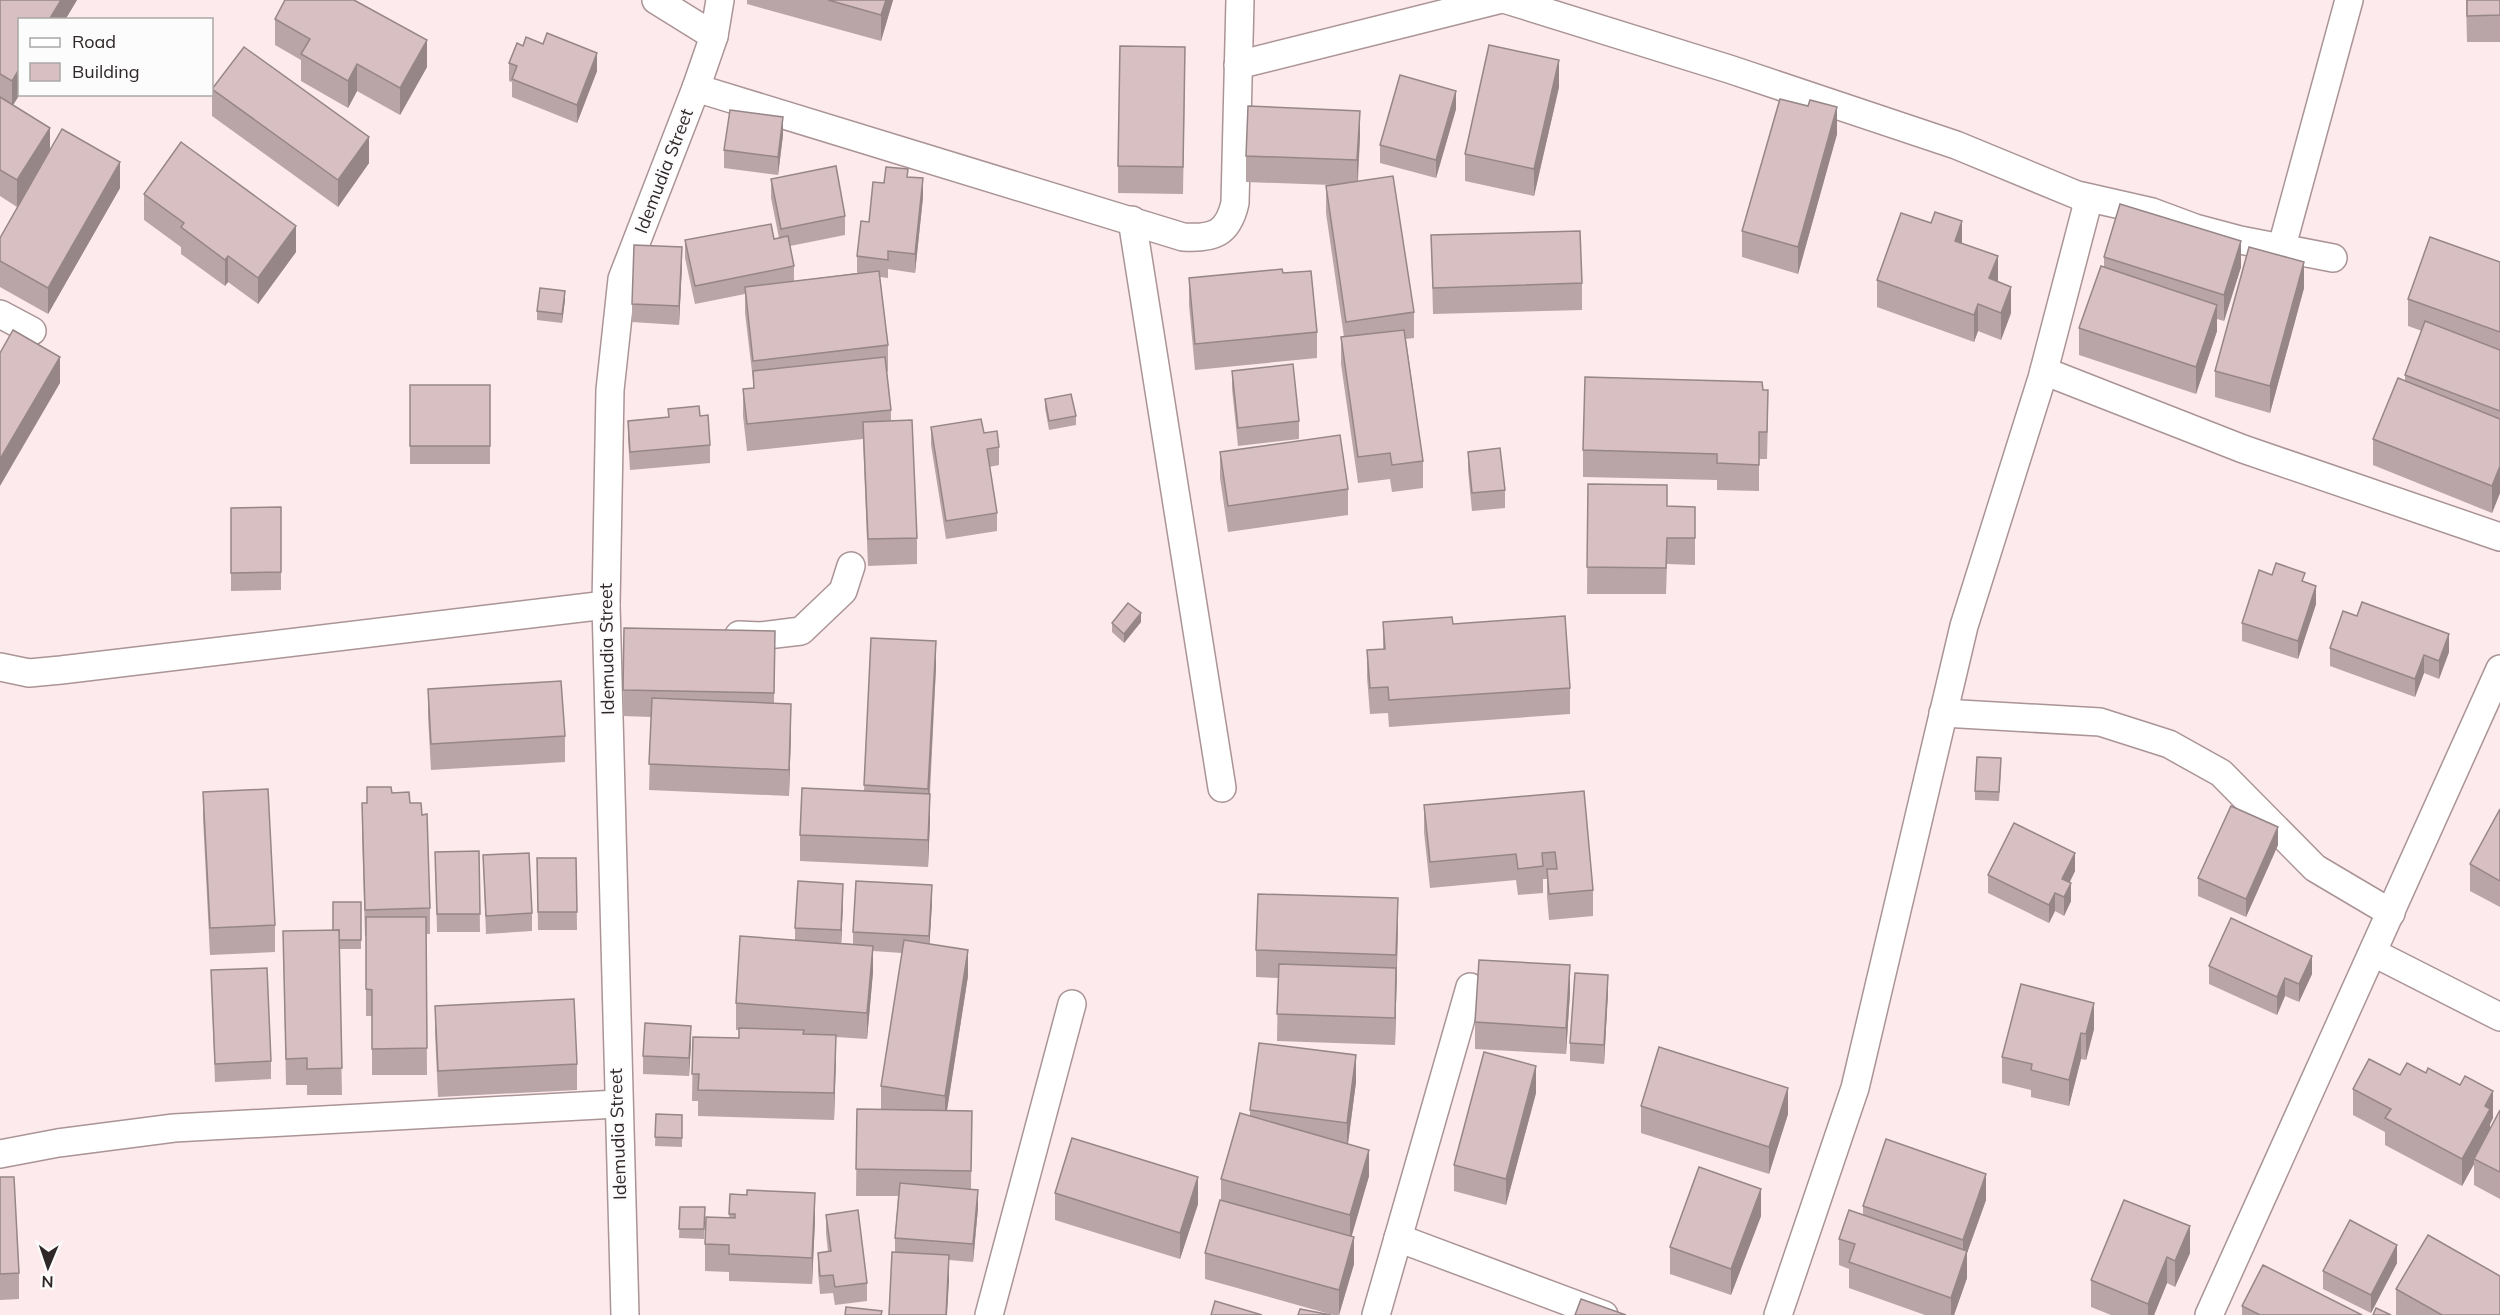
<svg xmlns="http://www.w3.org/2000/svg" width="2500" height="1315" font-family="Mulish,sans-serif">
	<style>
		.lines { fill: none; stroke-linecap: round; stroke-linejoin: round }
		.street-casing { stroke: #aa9496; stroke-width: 30 }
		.street { stroke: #fff; stroke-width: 27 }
		.wall { fill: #b9a4a7 }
		.shaded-wall { fill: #968688 }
		.building { fill: #d7bfc2; stroke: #968688; stroke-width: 1.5 }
		.labels { text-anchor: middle; stroke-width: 5; stroke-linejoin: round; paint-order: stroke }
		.street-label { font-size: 18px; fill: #302728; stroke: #fcfcfc }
	</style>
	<rect width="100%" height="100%" fill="#fdeaec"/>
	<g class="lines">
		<defs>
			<g id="street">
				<path d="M656 0 714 36"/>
				<path d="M1507 0 1729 69 1956 145 2077 195 2152 212 2195 228 2240 240 2333 258"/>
				<path d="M1238 65 1498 0"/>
				<path d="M696 88 1183 237C1213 239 1228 234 1235 203L1240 0"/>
				<path d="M1132 220 1222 788"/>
				<path d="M2282 246 2349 0"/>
				<path d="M0 314 32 331"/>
				<path d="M2044 371 2243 449 2500 537"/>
				<path d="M739 635 760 636 801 631 843 591 851 566"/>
				<path d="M0 667 29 673 61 670 606 605"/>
				<path d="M1943 713 2100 722 2169 744 2221 773 2315 868 2391 913"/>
				<path d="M2374 953 2500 1017"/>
				<path d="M0 1154 58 1143 174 1128 617 1104"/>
				<path d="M1398 1238 1604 1315"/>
				<path d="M625 1315 606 605 610 390 622 279 696 88 714 36 720 0"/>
				<path d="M989 1315 1072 1004"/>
				<path d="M1376 1315 1470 987"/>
				<path d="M1778 1315 1855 1088 1964 626 2042 378 2089 198"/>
				<path d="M2209 1315 2500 669"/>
			</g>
		</defs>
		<use href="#street" class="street-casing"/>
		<use href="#street" class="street"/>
	</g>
	<g class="wall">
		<path d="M0 0H77L65 20H20L13 105 50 150 120 188 48 314 0 287V238L25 193 17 207 0 196Z"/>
		<path d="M747 0H893L881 41 747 4Z"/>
		<path d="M2466 0H2500V42H2467Z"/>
		<path d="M275 19 427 67 400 115 357 91 348 108 301 81V60L275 45Z"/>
		<path d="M523 46 597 71 577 123 512 97V82L509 81V63Z"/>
		<path d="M1185 74 1183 194 1118 193V166Z"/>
		<path d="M1559 87 1534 196 1465 181V154Z"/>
		<path d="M212 89 369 163 338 207 212 116Z"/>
		<path d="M1808 106 1837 134 1798 274 1742 257V231Z"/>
		<path d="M1456 109 1436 178 1380 163V145Z"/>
		<path d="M783 135 778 175 724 168V150Z"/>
		<path d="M1360 137 1358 182 1414 312V338L1406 339 1423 461V488L1392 492 1390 479 1358 483 1341 364V337H1344L1326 213V186L1332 185 1246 182V156Z"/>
		<path d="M908 177 923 197 915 273 888 269V278L880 277 888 345V371L887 372 891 410V421L917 538V564L868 566 863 439 747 451 743 416V389L753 388V380L745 313V294L695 304 685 258V240L774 239 779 238 771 198V179L845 216V235L790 246 794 266V281L857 273V256L869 222 884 183Z"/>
		<path d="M144 194 296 252 258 304 228 282 225 286 181 254V247L144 220Z"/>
		<path d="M1431 235 1582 283V310L1433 314Z"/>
		<path d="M1962 243 1998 282 2011 313 2001 340 1978 331 1974 342 1877 307V280Z"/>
		<path d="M2104 257 2241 267 2224 321 2217 319V331L2196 394 2079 355V328L2104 267Z"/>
		<path d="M2500 262V493L2492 513 2373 465V439L2405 380V375L2422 331 2408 326V299Z"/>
		<path d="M682 265 679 325 632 322V304Z"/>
		<path d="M1283 273 1317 332V358L1195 370 1189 305V278Z"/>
		<path d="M2304 288 2270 413 2215 397V371Z"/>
		<path d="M565 300 562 323 537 320V311Z"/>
		<path d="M1232 371 1299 421V439L1238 446 1232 389Z"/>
		<rect x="410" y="385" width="80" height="79"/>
		<path d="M1763 390 1768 417 1767 459H1759V491L1717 490V480L1583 477V450Z"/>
		<path d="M1045 399 1076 416V425L1049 430 1045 408Z"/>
		<path d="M668 409 700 416 710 445V463L630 470 628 439V421L668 417Z"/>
		<path d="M931 427 984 433 999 447V465L989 467 997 513V531L946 539 931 445Z"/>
		<path d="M1220 452 1348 489V515L1228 532 1220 478Z"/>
		<path d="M1468 452 1505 490V508L1472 511 1468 470Z"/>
		<path d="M1588 484 1667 506 1695 507V565L1667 564 1666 594H1587Z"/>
		<path d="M281 507V590L231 591V508Z"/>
		<path d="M2272 575 2305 582 2316 604 2298 659 2242 641V623Z"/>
		<path d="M1141 622 1124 643 1112 632V623Z"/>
		<path d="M1383 622 1453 624 1570 688V714L1389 727 1388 713 1370 714 1367 677V650L1383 649Z"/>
		<path d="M624 628 775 631 774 703 791 730 789 796 649 790 651 717 623 716Z"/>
		<path d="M871 638 936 667 930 794V820L928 867 800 861V835L864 791Z"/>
		<path d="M2330 648 2449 652 2439 679 2424 673 2415 697 2330 666Z"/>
		<path d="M428 689 565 736V762L431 770 428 716Z"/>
		<path d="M2001 767 1999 801 1975 800V791Z"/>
		<path d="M367 787 392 793 410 803 430 908V934H426L427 1075H372V1016H366V936H365L362 830V803H367Z"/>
		<path d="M1584 791 1593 890V916L1549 920 1547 896V879H1543V893L1518 895 1516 880 1430 888 1424 832V805Z"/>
		<path d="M203 792 275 925V952L210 955 203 818Z"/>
		<path d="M2500 809V907L2470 891V864Z"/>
		<path d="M2278 845 2246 917 2198 896V878Z"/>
		<path d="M479 851 480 932H437L435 852Z"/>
		<path d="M483 855 532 913V931L486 934Z"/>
		<path d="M537 858H576L577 930H538Z"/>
		<path d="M2075 871 2070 882 2071 901 2064 916 2055 911 2049 923 1988 893V875Z"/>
		<path d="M361 902V949H339L342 1095H307V1085H286L283 931H333Z"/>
		<path d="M843 902 841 943 853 944V932L932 903 929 944 968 976 947 1110 972 1111 971 1189 978 1208 973 1262 949 1260V1282L895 1252V1238L898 1196H856L857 1109H881V1086L902 953 873 951V972L867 1039 836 1037 834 1120 698 1116V1101H692L693 1037 739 1038V1030H736V1003L795 940V928Z"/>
		<path d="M1398 924 1395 1045 1277 1041 1278 978 1256 977V950Z"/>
		<path d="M2209 966 2312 974 2299 1002 2285 996 2277 1015 2209 984Z"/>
		<path d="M211 970 271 1061V1079L215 1082Z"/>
		<path d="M1570 992 1566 1054 1475 1049V1022Z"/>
		<path d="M1608 993 1604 1064 1570 1061V1043Z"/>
		<path d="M435 1006 577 1064V1090L438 1097 435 1033Z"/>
		<path d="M2094 1029 2086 1060 2081 1059 2069 1106 2031 1097V1090L2002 1083V1057Z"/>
		<path d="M691 1044 689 1076 643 1074V1056Z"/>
		<path d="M2400 1075 2493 1118 2490 1124V1130L2500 1110V1199L2474 1185V1164L2462 1186 2385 1145V1132L2353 1115V1089Z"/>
		<path d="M1356 1082 1348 1144 1369 1176 1351 1237 1354 1264 1339 1315H1333L1205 1279V1253L1221 1200V1179L1250 1116V1110Z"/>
		<path d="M1536 1093 1506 1205 1454 1191V1165Z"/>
		<path d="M1641 1106 1788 1114 1769 1174 1641 1133Z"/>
		<path d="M656 1114 682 1115V1147L655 1146Z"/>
		<path d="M0 1177 19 1273V1299L0 1300Z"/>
		<path d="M1055 1193 1198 1204 1180 1259 1055 1220Z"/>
		<path d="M730 1194 815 1220 812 1284 729 1281V1272L705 1271V1244L729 1218Z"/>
		<path d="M1986 1200 1967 1253V1278L1954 1315H1925L1849 1288V1269L1839 1265V1239L1863 1215V1206Z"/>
		<path d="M2124 1200 2190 1253 2175 1287 2167 1283 2154 1315H2111L2091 1307V1280Z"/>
		<path d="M680 1207H705L704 1239 679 1238Z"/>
		<path d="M826 1215 867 1283V1301L835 1305 833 1293 820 1294 818 1271V1253L828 1252 826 1233Z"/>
		<path d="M1761 1216 1731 1295 1670 1274V1247Z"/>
		<path d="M2397 1263 2371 1313 2323 1289V1271Z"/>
		<path d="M2396 1289 2500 1315H2396Z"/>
		<path d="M2242 1306 2362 1315H2242Z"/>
	</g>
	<g class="shaded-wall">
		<path d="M61 0H77L65 20H49Z"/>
		<path d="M886 0H893L881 41V15Z"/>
		<path d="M427 40V67L400 115V88Z"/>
		<path d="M597 53V71L577 123V105Z"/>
		<path d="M1559 60V87L1534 196V169Z"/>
		<path d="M357 64V91L348 108V81Z"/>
		<path d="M20 68V94L12 107V81Z"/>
		<path d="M1456 91V109L1436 178V160Z"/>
		<path d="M1837 107V134L1798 274V247Z"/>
		<path d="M1360 111V137L1357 187V160Z"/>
		<path d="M783 117V135L778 175V157Z"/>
		<path d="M50 128V154L17 207V180Z"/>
		<path d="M369 137V163L338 207V180Z"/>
		<path d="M120 162V188L48 314V288Z"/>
		<path d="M923 178V197L915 273V254Z"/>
		<path d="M1962 221V248L1955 241Z"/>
		<path d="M296 226V252L258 304V278Z"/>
		<path d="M2241 241V267L2224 321V295Z"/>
		<path d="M682 247V265L679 325V306Z"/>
		<path d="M228 256V282L225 286V260Z"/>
		<path d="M1998 256V282L1989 278Z"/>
		<path d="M2304 262V288L2270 413V386Z"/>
		<path d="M2011 287V313L2001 340V313Z"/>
		<path d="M565 291V300L562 323V314Z"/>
		<path d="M1978 304V331L1974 342V315Z"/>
		<path d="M2217 305V331L2196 394V367Z"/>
		<path d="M60 357V383L0 486V459Z"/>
		<path d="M2500 466V493L2492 513V486Z"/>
		<path d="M2316 586V604L2298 659V641Z"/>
		<path d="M1141 613V622L1124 643V634Z"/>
		<path d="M2449 634V652L2439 679V661Z"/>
		<path d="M936 641V667L928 815V789Z"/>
		<path d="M2424 655V673L2415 697V679Z"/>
		<path d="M791 704V730L789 796V770Z"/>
		<path d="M930 794V820L928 867V840Z"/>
		<path d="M2278 827V845L2246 917V899Z"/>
		<path d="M2075 853V871L2062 897V879Z"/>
		<path d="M2071 883V901L2064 916V897Z"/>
		<path d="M843 884V902L841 949V930Z"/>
		<path d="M932 885V903L929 954V936Z"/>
		<path d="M2055 893V911L2049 923V905Z"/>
		<path d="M1398 898V924L1395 1045V1018Z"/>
		<path d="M873 946V972L867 1039V1013Z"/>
		<path d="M968 950V976L945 1123V1096Z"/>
		<path d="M2312 956V974L2299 1002V984Z"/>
		<path d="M1570 965V992L1566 1054V1028Z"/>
		<path d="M1608 975V993L1604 1064V1045Z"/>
		<path d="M2285 978V996L2277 1015V997Z"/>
		<path d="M2094 1003V1029L2086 1060V1034Z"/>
		<path d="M691 1026V1044L689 1076V1058Z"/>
		<path d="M2081 1033V1059L2069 1106V1080Z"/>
		<path d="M836 1035V1061L834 1120V1093Z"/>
		<path d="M1356 1055V1082L1347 1150V1123Z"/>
		<path d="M1536 1066V1093L1506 1205V1179Z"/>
		<path d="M1788 1088V1114L1769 1174V1147Z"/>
		<path d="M2493 1091V1118L2490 1124V1135L2474 1159V1164L2462 1186V1159L2485 1106Z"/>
		<path d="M1369 1150V1176L1350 1242V1215Z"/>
		<path d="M1986 1174V1200L1967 1253V1278L1954 1315H1951V1298L1963 1265V1240Z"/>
		<path d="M1198 1177V1204L1180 1259V1233Z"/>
		<path d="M1761 1189V1216L1731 1295V1269Z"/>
		<path d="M978 1190V1208L973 1262V1244Z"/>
		<path d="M815 1193V1220L812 1284V1258Z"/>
		<path d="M2190 1226V1253L2175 1287V1261Z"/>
		<path d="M1354 1237V1264L1339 1315V1290Z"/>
		<path d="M2397 1245V1263L2371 1313V1295Z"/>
		<path d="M949 1255V1282L947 1315H946Z"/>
		<path d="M2167 1257V1283L2154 1315H2148V1304Z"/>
	</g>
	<g class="building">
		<path d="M0 0H61L49 20H20V68L12 81 0 74Z"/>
		<path d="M285 0H354L427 40 400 88 357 64 348 81 301 54 310 39 275 19Z"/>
		<path d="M828 0H886L881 15Z"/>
		<path d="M2467 0H2500V15L2467 16Z"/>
		<path d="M547 33 597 53 577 105 512 79 517 66 509 63 517 43 523 46 526 37 543 44Z"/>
		<path d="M1489 45 1559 60 1534 169 1465 154Z"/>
		<path d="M1120 46 1185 47 1183 167 1118 166Z"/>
		<path d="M244 47 369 137 338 180 212 89Z"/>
		<path d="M1400 75 1456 91 1436 160 1380 145Z"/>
		<path d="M0 97 50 128 17 180 0 170Z"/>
		<path d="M1780 99 1808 106 1810 100 1837 107 1798 247 1742 231Z"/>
		<path d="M1248 106 1360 111 1357 160 1246 156Z"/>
		<path d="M730 110 783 117 778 157 724 150Z"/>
		<path d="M62 129 120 162 48 288 0 261V238Z"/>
		<path d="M181 142 296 226 258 278 228 256 225 260 181 227 184 223 144 194Z"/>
		<path d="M836 166 845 216 781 229 771 179Z"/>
		<path d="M886 167 908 169 907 177 923 178 915 254 888 251V260L857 256 861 221 869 222 873 182 884 183Z"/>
		<path d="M1393 176 1414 312 1346 322 1326 186Z"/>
		<path d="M2120 204 2241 241 2224 295 2104 257Z"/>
		<path d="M1935 212 1962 221 1955 241 1998 256 1989 278 2011 287 2001 313 1978 304 1974 315 1877 280 1901 213 1931 223Z"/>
		<path d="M771 224 774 239 788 236 794 266 695 286 685 240Z"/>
		<path d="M1580 231 1582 283 1433 288 1431 235Z"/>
		<path d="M2430 237 2500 262V332L2408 299Z"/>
		<path d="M634 245 682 247 679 306 632 304Z"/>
		<path d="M2249 247 2304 262 2270 386 2215 371Z"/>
		<path d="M2101 266 2217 305 2196 367 2079 328Z"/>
		<path d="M1282 269 1283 273 1311 271 1317 332 1195 344 1189 278Z"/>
		<path d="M879 271 888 345 753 361 745 287Z"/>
		<path d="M540 288 565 291 562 314 537 311Z"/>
		<path d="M2425 321 2500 350V411L2405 375Z"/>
		<path d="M13 330 60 357 0 459V353Z"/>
		<path d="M1404 330 1423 461 1392 465 1390 453 1358 457 1341 337Z"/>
		<path d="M885 357 891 410 747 424 743 389 754 388 753 371Z"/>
		<path d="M1293 364 1299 421 1238 428 1232 371Z"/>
		<path d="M1585 377 1762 382 1763 390H1768L1767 432H1759V465L1717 463V454L1583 450Z"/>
		<path d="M2398 378 2500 419V466L2492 486 2373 439Z"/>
		<rect x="410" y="385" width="80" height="61"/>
		<path d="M1071 394 1076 416 1049 421 1045 399Z"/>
		<path d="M699 406 700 416 708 415 710 445 630 452 628 421 669 417 668 409Z"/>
		<path d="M981 419 984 433 997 431 999 447 987 449 997 513 946 521 931 427Z"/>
		<path d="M912 420 917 538 868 539 863 422Z"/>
		<path d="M1340 435 1348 489 1228 506 1220 452Z"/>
		<path d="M1500 448 1505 490 1472 493 1468 452Z"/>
		<path d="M1588 484 1667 485V506L1695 507V538H1667L1666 568 1587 567Z"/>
		<path d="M281 507V572L231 573V508Z"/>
		<path d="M2276 563 2305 573 2302 581 2316 586 2298 641 2242 623 2259 570 2272 575Z"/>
		<path d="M2362 602 2449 634 2439 661 2424 655 2415 679 2330 648 2343 611 2357 616Z"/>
		<path d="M1128 603 1141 613 1124 634 1112 623Z"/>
		<path d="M1565 616 1570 688 1389 700 1388 687 1370 688 1367 650 1385 649 1383 622 1452 617 1453 624Z"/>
		<path d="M624 628 775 631 774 693 623 690Z"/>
		<path d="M871 638 936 641 928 789 864 785Z"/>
		<path d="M561 681 565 736 431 744 428 689Z"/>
		<path d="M652 698 791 704 789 770 649 764Z"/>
		<path d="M1977 757 2001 758 1999 792 1975 791Z"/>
		<path d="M367 787H391L392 793 409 792 410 803H421L422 815 427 814 430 908 365 910 362 803H367Z"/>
		<path d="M802 788 930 794 928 840 800 835Z"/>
		<path d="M268 789 275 925 210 928 203 792Z"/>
		<path d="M1584 791 1593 890 1549 894 1547 869H1557L1555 852 1542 853 1543 866 1518 869 1516 854 1430 862 1424 805Z"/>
		<path d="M2231 806 2278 827 2246 899 2198 878Z"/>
		<path d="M2500 809V881L2470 864Z"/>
		<path d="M2014 823 2075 853 2062 879 2071 883 2064 897 2055 893 2049 905 1988 875Z"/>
		<path d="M479 851 480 914H437L435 852Z"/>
		<path d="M529 853 532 913 486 916 483 855Z"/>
		<path d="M537 858H576L577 912H538Z"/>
		<path d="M798 881 843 884 841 930 795 928Z"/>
		<path d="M856 881 932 885 929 936 853 932Z"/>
		<path d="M1258 894 1398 898 1396 955 1256 950Z"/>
		<path d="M333 902H361V940H339V930L333 931Z"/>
		<path d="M366 917H426L427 1048 372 1049V990L366 989Z"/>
		<path d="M2231 918 2312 956 2299 984 2285 978 2277 997 2209 966Z"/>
		<path d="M339 930 342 1068 307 1069V1058L286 1059 283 931Z"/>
		<path d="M740 936 873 946 867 1013 736 1003Z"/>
		<path d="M904 940 968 950 945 1096 881 1086Z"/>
		<path d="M1479 960 1570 965 1566 1028 1475 1022Z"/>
		<path d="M1279 964 1396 968 1395 1018 1277 1014Z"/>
		<path d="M267 968 271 1061 215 1064 211 970Z"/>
		<path d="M1575 973 1608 975 1604 1045 1570 1043Z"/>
		<path d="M2021 984 2094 1003 2086 1034 2081 1033 2069 1080 2031 1070 2032 1064 2002 1057Z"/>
		<path d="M574 999 577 1064 438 1071 435 1006Z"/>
		<path d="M645 1023 691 1026 689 1058 643 1056Z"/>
		<path d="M739 1028 804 1030 803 1034 836 1035 834 1093 698 1090 699 1074H692L693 1037 739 1038Z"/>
		<path d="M1259 1043 1356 1055 1347 1123 1250 1110Z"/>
		<path d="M1659 1047 1788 1088 1769 1147 1641 1106Z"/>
		<path d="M1484 1052 1536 1066 1506 1179 1454 1165Z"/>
		<path d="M2369 1059 2400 1075 2407 1063 2426 1073 2428 1068 2460 1085 2465 1076 2493 1091 2485 1106 2490 1109 2462 1159 2385 1118 2391 1109 2353 1089Z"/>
		<path d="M857 1109 972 1111 971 1171 856 1169Z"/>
		<path d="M2500 1110V1172L2474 1159Z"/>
		<path d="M1240 1113 1369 1150 1350 1215 1221 1179Z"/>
		<path d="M656 1114 682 1115V1138L655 1137Z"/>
		<path d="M1072 1138 1198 1177 1180 1233 1055 1193Z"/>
		<path d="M1886 1139 1986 1174 1963 1240 1863 1206Z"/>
		<path d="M1699 1167 1761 1189 1731 1269 1670 1247Z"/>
		<path d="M0 1177H14L19 1273 0 1274Z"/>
		<path d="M900 1183 978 1190 973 1244 895 1238Z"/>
		<path d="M747 1190 815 1193 812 1258 729 1254V1245L705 1244 706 1217 735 1218V1214H729L730 1194 747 1195Z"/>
		<path d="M1220 1200 1354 1237 1339 1290 1205 1253Z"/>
		<path d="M2124 1200 2190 1226 2175 1261 2167 1257 2148 1304 2091 1280Z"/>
		<path d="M680 1207H705L704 1229H679Z"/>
		<path d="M858 1210 867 1283 835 1287 833 1275 820 1276 818 1253 831 1251 826 1215Z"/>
		<path d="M1849 1210 1967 1251 1951 1298 1849 1262 1855 1244 1839 1239Z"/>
		<path d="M2350 1220 2397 1245 2371 1295 2323 1271Z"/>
		<path d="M2428 1235 2500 1276V1315H2442L2396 1289Z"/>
		<path d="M892 1252 949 1255 946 1315H889Z"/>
		<path d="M2263 1265 2362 1315H2260L2242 1306Z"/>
		<path d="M1581 1299 1626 1315H1575Z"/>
		<path d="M1215 1301 1262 1315H1211Z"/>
		<path d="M846 1307 882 1311 881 1315H845Z"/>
		<path d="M2376 1308 2391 1315H2373Z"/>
		<path d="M1300 1309 1331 1315H1298Z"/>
	</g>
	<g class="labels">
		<g class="street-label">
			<text transform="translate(664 171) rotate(-69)" y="6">Idemudia Street</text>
			<text transform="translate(607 649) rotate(-91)" y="6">Idemudia Street</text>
			<text transform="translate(618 1134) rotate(-92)" y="6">Idemudia Street</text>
		</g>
	</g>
	<rect x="18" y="18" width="195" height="78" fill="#fcfcfc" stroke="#aaa7a7" stroke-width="1.5"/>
	<rect x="30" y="38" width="30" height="9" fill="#ffffff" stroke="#aaa7a7" stroke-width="1.5"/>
	<text x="72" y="48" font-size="18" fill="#302728">Road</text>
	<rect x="30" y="63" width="30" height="18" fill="#d7bfc2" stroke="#aaa7a7" stroke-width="1.5"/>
	<text x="72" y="78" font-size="18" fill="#302728">Building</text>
	<g transform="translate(48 1267) rotate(182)" stroke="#fcfcfc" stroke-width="4.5" paint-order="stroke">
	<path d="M0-4.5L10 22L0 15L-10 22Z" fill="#302728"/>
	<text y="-9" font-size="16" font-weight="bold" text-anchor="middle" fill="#302728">N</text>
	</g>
</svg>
